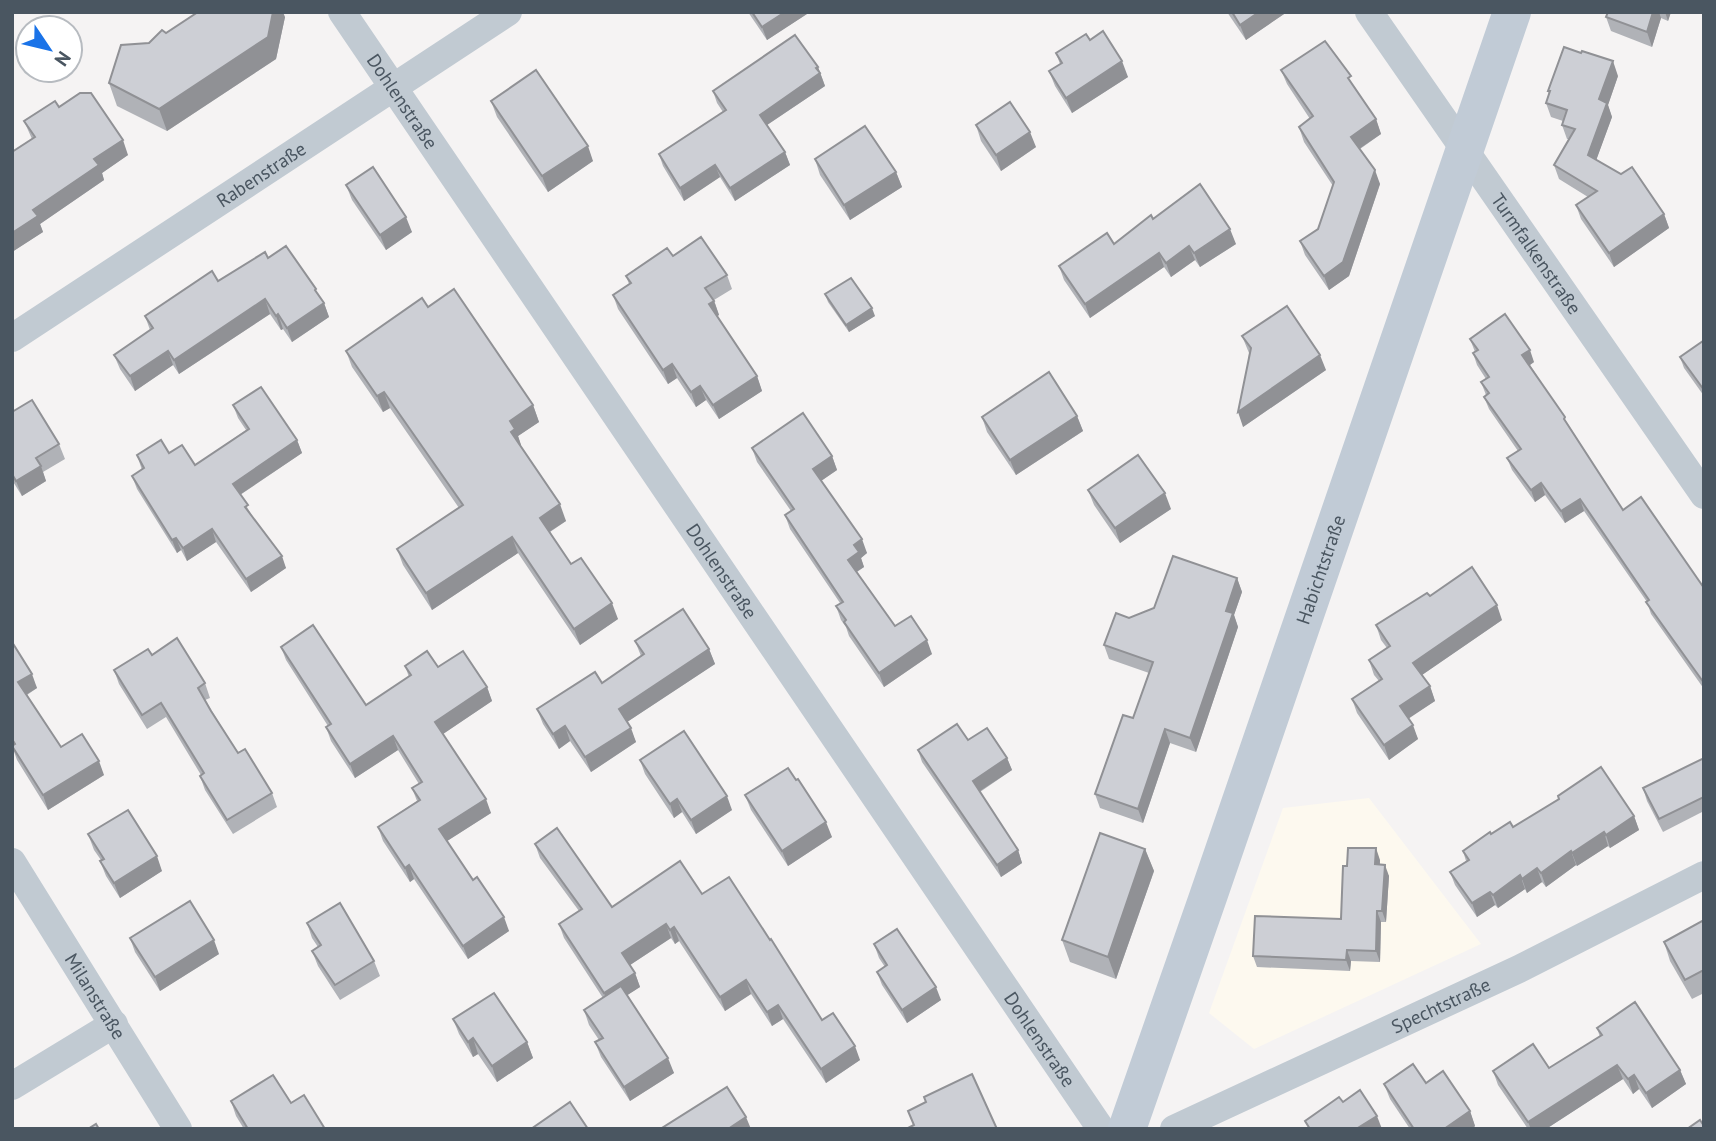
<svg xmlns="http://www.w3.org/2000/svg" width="1716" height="1141" font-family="'PT Sans',sans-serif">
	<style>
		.commercial { fill: #fdf9ef }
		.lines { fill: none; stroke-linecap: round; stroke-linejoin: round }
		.street { stroke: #c1cad2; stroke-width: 28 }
		.secondary { stroke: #c1cbd6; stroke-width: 38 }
		.wall { fill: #b0b2b7 }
		.shaded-wall { fill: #909195 }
		.building { fill: #cdcfd5; stroke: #909195; stroke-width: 2 }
		.labels { text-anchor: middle; stroke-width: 5; stroke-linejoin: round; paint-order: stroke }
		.street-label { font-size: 19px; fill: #4a5661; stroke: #fff }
	</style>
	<rect width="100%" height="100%" fill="#f5f3f3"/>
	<path class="commercial" d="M1369 798 1481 944 1254 1049 1209 1013 1283 808Z"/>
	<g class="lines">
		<g class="street">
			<path id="s1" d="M342 12 1101 1129"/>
			<path id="s2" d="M1369 12 1704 495"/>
			<path id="s3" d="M12 338 508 12"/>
			<path id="s4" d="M12 862 178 1129"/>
			<path d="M12 1086 114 1024"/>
			<path id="s5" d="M1174 1129 1519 969 1704 875"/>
		</g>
		<path class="secondary" id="s6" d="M1127 1129 1208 897 1512 12"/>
	</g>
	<g class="wall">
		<path d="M748 12H810L767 40Z"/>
		<path d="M1227 12H1287L1246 40Z"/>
		<path d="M1608 12H1671L1668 21 1661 18 1652 47 1611 31 1606 17Z"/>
		<path d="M285 17 276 59 167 131 117 106 109 83 149 43 166 33Z"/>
		<path d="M1090 40 1128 77 1072 113 1055 86 1049 71 1060 64 1056 53Z"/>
		<path d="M818 67 825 86 767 125 785 152 790 165 735 201 720 177 684 201 663 166 659 154 723 112 717 103 713 91Z"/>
		<path d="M1281 70 1354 87 1376 119 1381 134 1360 149 1380 184 1349 276 1329 290 1305 255 1300 241 1318 229 1333 186 1304 142 1299 127 1310 119 1287 84Z"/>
		<path d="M1618 76 1608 105 1612 117 1596 160 1664 214 1669 228 1614 267 1581 219 1576 205 1588 197 1559 179 1554 165 1569 139H1567L1562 125 1563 121 1551 117 1546 103 1549 94 1548 91Z"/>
		<path d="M491 101 593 161 548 192 497 117Z"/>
		<path d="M59 107 128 155 102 173 104 180 40 224 43 232 12 252 32 139 24 121Z"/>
		<path d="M976 125 1036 147 1001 171 981 141Z"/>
		<path d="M815 159 896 172 902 187 850 220 820 175Z"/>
		<path d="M346 185 412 232 386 250 352 200Z"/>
		<path d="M1153 219 1236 244 1200 267 1195 260 1171 277 1164 267 1090 318 1064 280 1059 266 1114 244Z"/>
		<path d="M673 256 727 275 732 289 714 300 719 315 717 316 757 376 762 391 719 419 706 400 696 407 677 378 668 384 618 309 613 295 629 284 626 276Z"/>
		<path d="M268 258 319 297 324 303 329 317 292 342 283 329 281 330 270 314 179 374 173 365 135 391 120 369 114 355 150 330 145 316Z"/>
		<path d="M825 294 875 316 849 332 828 302Z"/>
		<path d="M428 307 533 405 539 422 518 436 521 445 520 446 566 521 550 532 571 564 618 619 580 645 518 553 432 610 403 565 397 549 459 508 390 408 383 412 352 367 346 351Z"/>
		<path d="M1242 336 1326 370 1243 427 1249 353Z"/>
		<path d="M1470 339 1534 362 1530 365 1623 510 1704 588V689L1651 614 1647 602 1584 511 1565 523 1545 495 1535 502 1512 470 1507 458 1518 451 1489 409 1484 397 1486 395 1481 382 1486 379 1477 365 1473 353 1475 352Z"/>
		<path d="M1704 343V396L1684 368 1680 357Z"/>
		<path d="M233 405 297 440 302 453 240 495 251 514 286 568 251 592 216 542 187 561 181 550 177 553 137 489 132 476 142 470 137 455 169 453 195 465 246 430 238 418Z"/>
		<path d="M12 412 59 444 65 459 43 472 46 481 22 496 12 480Z"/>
		<path d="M1077 416 1083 431 1016 475 987 432 982 417Z"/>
		<path d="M752 448 832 456 837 470 821 481 867 553 861 558 864 567 857 572 895 626 932 654 884 687 849 636 846 627 841 620 836 606 840 603 790 529 785 515 791 511 757 462Z"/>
		<path d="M1088 490 1171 509 1120 543 1094 505Z"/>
		<path d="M1237 578 1242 592 1234 615 1238 627 1196 752 1170 743 1143 823 1100 808 1095 794 1133 718 1149 673 1109 659 1104 645 1129 618Z"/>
		<path d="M1430 596 1502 620 1422 675 1430 686 1435 701 1408 718 1418 739 1389 760 1357 713 1352 699 1379 681 1374 675 1369 660 1387 648 1381 640 1376 625Z"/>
		<path d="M635 641 709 649 715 664 627 722 636 742 591 772 570 741 559 749 543 724 537 709 602 683 641 656Z"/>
		<path d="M12 642 37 688 27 695 61 747 104 775 48 810 17 760 12 746Z"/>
		<path d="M281 647 366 705 409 677 405 666 438 667 487 687 492 701 443 734 491 813 447 841 509 931 468 959 414 879 410 882 383 841 378 827 417 801 412 788 419 784 398 750 355 778 331 741 326 727 328 726 286 660Z"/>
		<path d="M152 655 205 683 210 698 205 700 238 753 272 793 277 807 233 834 205 790 200 776 201 775 166 717 147 729 119 684 114 670Z"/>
		<path d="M968 740 1007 758 1012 770 980 792 1018 850 1022 863 1001 877 922 762 918 750Z"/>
		<path d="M1704 758V811L1663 832 1647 801 1643 788Z"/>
		<path d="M640 760 732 810 696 834 682 812 674 818 645 774Z"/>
		<path d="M745 795 832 837 788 866 751 810Z"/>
		<path d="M1558 796 1634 816 1639 830 1610 848 1608 846 1577 866 1576 865 1546 887 1542 882 1527 893 1525 889 1498 908 1495 905 1477 917 1455 885 1450 872 1466 861 1463 851 1491 834 1513 827 1559 799Z"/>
		<path d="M88 834 162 871 120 898 106 876 100 861 101 860 94 850Z"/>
		<path d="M535 844 612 907 702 894 860 1060 826 1083 783 1019 772 1026 751 994 725 1011 679 941 675 944 671 938 630 965 635 973 640 987 627 995 674 1073 630 1101 601 1057 595 1042 599 1040 589 1025 584 1010 603 998 564 938 559 924 579 911 540 858Z"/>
		<path d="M1145 849 1154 871 1116 979 1070 962 1062 940Z"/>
		<path d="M1380 860V865L1389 876 1386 922H1381L1380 962 1351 961 1350 971 1257 967 1253 956 1341 919 1347 866Z"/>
		<path d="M307 923 374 961 380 976 340 1000 318 966 312 951 318 947 312 938Z"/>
		<path d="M1704 924V993L1692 999 1670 961 1664 942Z"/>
		<path d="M130 938 219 954 160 991 135 952Z"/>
		<path d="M874 944 941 1000 907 1023 882 985 877 972 885 967 879 958Z"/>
		<path d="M453 1019 527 1042 533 1058 497 1082 478 1054 473 1057 459 1034Z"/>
		<path d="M1597 1028 1680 1070 1686 1084 1652 1108 1639 1089 1633 1094 1623 1079 1546 1129H1528L1498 1085 1493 1071 1549 1068 1600 1037Z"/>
		<path d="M1426 1083 1470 1111 1475 1126 1472 1129H1410L1390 1099 1384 1084Z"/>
		<path d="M231 1101 291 1103 325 1129H244L236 1116Z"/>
	</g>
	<g class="shaded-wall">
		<path d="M273 12H283L285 17 276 59 167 131 159 109Z"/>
		<path d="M785 12H810L767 40 762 27Z"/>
		<path d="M1259 12H1287L1246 40 1240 25Z"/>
		<path d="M1653 12H1659L1661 18 1652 47 1647 32Z"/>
		<path d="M1665 12H1671L1668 21Z"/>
		<path d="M1122 61 1128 77 1072 113 1066 98Z"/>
		<path d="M1613 61 1618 76 1608 105 1612 117 1593 169 1588 155 1599 99Z"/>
		<path d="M818 67 825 86 764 127 760 115Z"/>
		<path d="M1376 119 1381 134 1356 151 1351 137Z"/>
		<path d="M1030 132 1036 147 1001 171 996 155Z"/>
		<path d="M123 140 128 155 102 173 104 180 40 224 43 232 12 252V233L33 210 94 159Z"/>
		<path d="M588 146 593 161 548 192 542 176Z"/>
		<path d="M785 152 790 165 735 201 730 188Z"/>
		<path d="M715 165 720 177 684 201 680 188Z"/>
		<path d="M1375 170 1380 184 1349 276 1329 290 1324 276Z"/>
		<path d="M896 172 902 187 850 220 844 205Z"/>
		<path d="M1664 214 1669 228 1614 267 1609 253Z"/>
		<path d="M406 217 412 232 386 250 380 235Z"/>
		<path d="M1230 229 1236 244 1200 267 1194 253Z"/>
		<path d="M1189 246 1195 260 1171 277 1166 263Z"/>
		<path d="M1159 253 1164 267 1090 318 1085 304Z"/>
		<path d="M265 299 270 314 179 374 174 360Z"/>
		<path d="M714 301 719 315 714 318 709 304Z"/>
		<path d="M324 303 329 317 292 342 287 328Z"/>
		<path d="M872 308 875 316 849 332 846 325Z"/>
		<path d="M278 314 283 329 281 330 276 316Z"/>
		<path d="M1530 350 1534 362 1527 367 1522 355Z"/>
		<path d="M168 351 173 365 135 391 130 376Z"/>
		<path d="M1320 355 1326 370 1243 427 1238 412Z"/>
		<path d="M672 364 677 378 668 384 663 370Z"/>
		<path d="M757 376 762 391 719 419 713 405Z"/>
		<path d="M700 386 706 400 696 407 691 392Z"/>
		<path d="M384 392 390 408 383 412 377 396Z"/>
		<path d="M533 405 539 422 518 436 521 445 517 448 511 432 510 421Z"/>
		<path d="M1077 416 1083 431 1016 475 1010 460Z"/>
		<path d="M297 440 302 453 238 496 233 484Z"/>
		<path d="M832 456 837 470 818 483 813 469Z"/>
		<path d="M41 466 46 481 22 496 16 481Z"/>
		<path d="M1541 483 1545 495 1535 502 1531 490Z"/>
		<path d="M1165 493 1171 509 1120 543 1115 528Z"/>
		<path d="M1580 499 1584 511 1565 523 1561 511Z"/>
		<path d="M560 504 566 521 546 534 540 518Z"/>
		<path d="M212 529 216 542 187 561 183 548Z"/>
		<path d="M512 537 518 553 432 610 426 593Z"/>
		<path d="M176 538 181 550 177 553 172 540Z"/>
		<path d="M862 539 867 553 861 558 864 567 853 574 848 560 854 545Z"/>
		<path d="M282 556 286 568 251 592 246 579Z"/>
		<path d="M1237 578 1242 592 1234 615 1238 627 1196 752 1190 738 1226 611Z"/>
		<path d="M612 603 618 619 580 645 574 629Z"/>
		<path d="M1497 605 1502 620 1419 677 1413 663Z"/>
		<path d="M927 640 932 654 884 687 879 673Z"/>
		<path d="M709 649 715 664 624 724 619 709Z"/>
		<path d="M32 674 37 688 24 696 18 682Z"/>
		<path d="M1430 686 1435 701 1405 721 1400 706Z"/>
		<path d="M487 687 492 701 440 736 435 722Z"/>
		<path d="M1413 725 1418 739 1389 760 1384 745Z"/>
		<path d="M565 726 570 741 559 749 553 734Z"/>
		<path d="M631 728 636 742 591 772 585 757Z"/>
		<path d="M1165 729 1170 743 1143 823 1138 809Z"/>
		<path d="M393 736 398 750 355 778 350 764Z"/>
		<path d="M1007 758 1012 770 977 793 973 781Z"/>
		<path d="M99 761 104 775 48 810 43 795Z"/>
		<path d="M727 796 732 810 696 834 691 820Z"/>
		<path d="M486 799 491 813 444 843 439 829Z"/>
		<path d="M677 799 682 812 674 818 670 804Z"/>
		<path d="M1634 816 1639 830 1610 848 1606 835Z"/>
		<path d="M826 822 832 837 788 866 782 851Z"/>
		<path d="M1604 832 1608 846 1577 866 1572 853Z"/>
		<path d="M1376 848 1380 860 1379 875 1375 864Z"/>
		<path d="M1145 849 1154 871 1116 979 1108 957Z"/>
		<path d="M1018 850 1022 863 1001 877 997 865Z"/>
		<path d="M1571 851 1576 865 1546 887 1541 873Z"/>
		<path d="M157 856 162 871 120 898 114 883Z"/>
		<path d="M409 865 414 879 410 882 405 868Z"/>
		<path d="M1385 865 1389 876 1386 922 1382 911Z"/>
		<path d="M1537 868 1542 882 1527 893 1522 879Z"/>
		<path d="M1520 875 1525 889 1498 908 1493 895Z"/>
		<path d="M1490 892 1495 905 1477 917 1472 903Z"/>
		<path d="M1377 911 1381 922 1380 962 1376 951Z"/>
		<path d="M504 917 509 931 468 959 463 946Z"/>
		<path d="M666 924 671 938 627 967 622 953Z"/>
		<path d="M674 927 679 941 675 944 670 930Z"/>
		<path d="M214 940 219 954 160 991 155 977Z"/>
		<path d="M1347 950 1351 961 1350 971 1346 960Z"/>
		<path d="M635 973 640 987 609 1007 604 993Z"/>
		<path d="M746 980 751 994 725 1011 720 997Z"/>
		<path d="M936 987 941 1000 907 1023 902 1010Z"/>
		<path d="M778 1005 783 1019 772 1026 767 1012Z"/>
		<path d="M473 1038 478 1054 473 1057 468 1042Z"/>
		<path d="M527 1042 533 1058 497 1082 492 1066Z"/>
		<path d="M855 1046 860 1060 826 1083 821 1069Z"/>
		<path d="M668 1058 674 1073 630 1101 624 1087Z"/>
		<path d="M1617 1065 1623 1079 1546 1129H1531L1528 1122Z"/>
		<path d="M1680 1070 1686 1084 1652 1108 1646 1093Z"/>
		<path d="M1634 1075 1639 1089 1633 1094 1628 1079Z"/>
		<path d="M1470 1111 1475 1126 1472 1129H1444Z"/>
		<path d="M1377 1116 1382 1129H1356Z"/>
		<path d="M746 1117 751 1129H728Z"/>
	</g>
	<g class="building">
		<path d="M198 12H273L268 37 159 109 109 83 121 45 149 43 162 30 166 33Z"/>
		<path d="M752 12H785L762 27Z"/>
		<path d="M1232 12H1259L1240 25Z"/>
		<path d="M1608 12H1653L1647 32 1606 17Z"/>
		<path d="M1103 31 1122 61 1066 98 1049 71 1062 63 1056 53 1086 34 1090 40Z"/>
		<path d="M795 35 818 67 816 68 820 73 760 115 785 152 730 188 715 165 680 188 659 154 726 110 713 91Z"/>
		<path d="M1325 41 1351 76 1348 78 1376 119 1351 137 1375 170 1343 262 1324 276 1300 241 1318 229 1334 182 1299 127 1313 116 1281 70Z"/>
		<path d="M1564 47 1581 53 1582 51 1613 61 1599 99 1607 103 1588 155 1621 174 1632 167 1664 214 1609 253 1576 205 1597 191 1554 165 1575 129 1562 125 1567 110 1546 103 1550 91H1548Z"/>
		<path d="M536 70 588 146 542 176 491 101Z"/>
		<path d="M80 93H91L123 140 94 159 99 165 33 210 38 216 12 233V152L35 137 24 121 55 101 59 107Z"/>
		<path d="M1010 102 1030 132 996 155 976 125Z"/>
		<path d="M865 126 896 172 844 205 815 159Z"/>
		<path d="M373 167 406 217 380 235 346 185Z"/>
		<path d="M1200 184 1230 229 1194 253 1189 246 1166 263 1159 253 1085 304 1059 266 1107 233 1114 244 1151 215 1153 219Z"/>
		<path d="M701 237 727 275 705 288 714 301 709 304 757 376 713 405 700 386 691 392 672 364 663 370 613 295 631 283 626 276 667 248 673 256Z"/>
		<path d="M286 246 316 289 315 290 324 303 287 328 278 314 276 316 265 299 174 360 168 351 130 376 114 355 153 328 145 316 212 271 218 281 265 252 268 258Z"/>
		<path d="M851 278 872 308 846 325 825 294Z"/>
		<path d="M454 289 533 405 510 421 515 429 511 432 560 504 540 518 571 564 581 558 612 603 574 629 512 537 426 593 397 549 463 505 384 392 377 396 346 351 422 298 428 307Z"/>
		<path d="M1287 306 1320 355 1238 412 1251 348 1242 336Z"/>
		<path d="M1505 314 1530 350 1522 355 1565 417 1564 419 1623 510 1641 497 1704 588V683L1646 602 1649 600 1580 499 1561 511 1541 483 1531 490 1507 458 1521 449 1484 397 1489 393 1481 382 1489 377 1473 353 1478 350 1470 339Z"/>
		<path d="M1703 341 1704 343V390L1680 357Z"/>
		<path d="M1049 372 1077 416 1010 460 982 417Z"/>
		<path d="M261 387 297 440 233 484 248 505 245 507 282 556 246 579 212 529 183 548 176 538 172 540 132 476 144 468 137 455 161 440 169 453 182 445 195 465 249 429 233 405Z"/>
		<path d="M32 400 59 444 36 458 41 466 16 481 12 474V412Z"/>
		<path d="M803 413 832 456 813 469 862 539 854 545 859 552 848 560 895 626 911 616 927 640 879 673 844 622 846 620 836 606 843 602 785 515 794 509 752 448Z"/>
		<path d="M1138 455 1165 493 1115 528 1088 490Z"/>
		<path d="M1173 556 1237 578 1226 611 1233 613 1190 738 1165 729 1138 809 1095 794 1123 715 1133 718 1153 662 1104 645 1116 613 1129 618 1154 608Z"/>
		<path d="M1472 567 1497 605 1413 663 1430 686 1400 706 1413 725 1384 745 1352 699 1382 679 1369 660 1390 646 1376 625 1427 593 1430 596Z"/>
		<path d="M683 609 709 649 619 709 631 728 585 757 565 726 553 734 537 709 595 672 602 683 644 654 635 641Z"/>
		<path d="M313 625 366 705 411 675 405 666 427 651 438 667 463 651 487 687 435 722 486 799 439 829 473 880 477 877 504 917 463 946 409 865 405 868 378 827 420 800 412 788 422 782 393 736 350 764 326 727 331 724 281 647Z"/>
		<path d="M177 638 205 683 198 688 211 711 238 753 245 749 272 793 227 820 200 776 204 773 161 703 142 715 114 670 148 649 152 655Z"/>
		<path d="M12 642 32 674 18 682 61 747 82 734 99 761 43 795 12 746 15 744 12 739Z"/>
		<path d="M957 724 968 740 987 728 1007 758 973 781 1018 850 997 865 918 750Z"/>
		<path d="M684 731 727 796 691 820 677 799 670 804 640 760Z"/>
		<path d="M1704 758V797L1659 819 1643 788Z"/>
		<path d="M1601 767 1634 816 1606 835 1604 832 1572 853 1571 851 1541 873 1537 868 1522 879 1520 875 1493 895 1490 892 1472 903 1450 872 1469 860 1463 851 1490 832 1491 834 1510 822 1513 827 1559 799 1558 796Z"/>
		<path d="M788 768 796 780 798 779 826 822 782 851 745 795Z"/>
		<path d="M128 810 157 856 114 883 100 861 104 859 88 834Z"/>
		<path d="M557 828 612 907 680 861 702 894 729 877 770 940 771 939 822 1020 833 1013 855 1046 821 1069 778 1005 767 1012 746 980 720 997 674 927 670 930 666 924 622 953 635 973 604 993 559 924 582 909 535 844Z"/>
		<path d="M1100 833 1145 849 1108 957 1062 940Z"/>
		<path d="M1348 848H1376L1375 864 1385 865 1382 911H1377L1376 951 1347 950 1346 960 1253 956 1255 916 1341 919 1343 866H1347Z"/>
		<path d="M190 901 214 940 155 977 130 938Z"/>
		<path d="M340 903 374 961 335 985 312 951 321 945 307 923Z"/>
		<path d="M1702 921 1704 924V970L1685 980 1664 942Z"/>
		<path d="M897 929 936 987 902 1010 877 972 887 965 874 944Z"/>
		<path d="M621 986 668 1058 624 1087 595 1042 603 1038 584 1010Z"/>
		<path d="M494 993 527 1042 492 1066 473 1038 468 1042 453 1019Z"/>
		<path d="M1635 1002 1680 1070 1646 1093 1634 1075 1628 1079 1617 1065 1528 1122 1493 1071 1533 1044 1549 1068 1602 1035 1597 1028Z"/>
		<path d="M1413 1064 1426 1083 1443 1071 1470 1111 1444 1129H1414L1384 1084Z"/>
		<path d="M972 1074 997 1129H906L914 1125 908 1111 926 1102 924 1097Z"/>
		<path d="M273 1075 291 1103 304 1095 325 1129H248L231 1101Z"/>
		<path d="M727 1087 746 1117 728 1129H663L662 1128Z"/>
		<path d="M1360 1090 1377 1116 1356 1129H1310L1305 1121 1339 1097 1343 1102Z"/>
		<path d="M570 1102 588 1129H531Z"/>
		<path d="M1700 1120 1704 1126V1129H1687Z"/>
		<path d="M96 1124 99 1129H88Z"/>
	</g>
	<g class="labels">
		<g class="street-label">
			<text dy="7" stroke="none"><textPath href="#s1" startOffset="108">Dohlenstraße</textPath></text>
			<text dy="7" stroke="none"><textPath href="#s3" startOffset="298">Rabenstraße</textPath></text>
			<text dy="7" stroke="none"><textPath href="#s2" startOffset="294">Turmfalkenstraße</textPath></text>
			<text dy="7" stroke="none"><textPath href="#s1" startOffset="676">Dohlenstraße</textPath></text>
			<text dy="7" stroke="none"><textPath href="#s6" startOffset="592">Habichtstraße</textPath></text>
			<text dy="7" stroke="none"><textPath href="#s4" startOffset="158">Milanstraße</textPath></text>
			<text dy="7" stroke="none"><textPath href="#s5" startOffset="294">Spechtstraße</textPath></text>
			<text dy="7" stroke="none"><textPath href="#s1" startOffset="1242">Dohlenstraße</textPath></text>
		</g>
	</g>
	<rect width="1716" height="1141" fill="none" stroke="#4a5661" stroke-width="28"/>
	<g transform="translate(49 49) rotate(125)"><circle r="33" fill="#ffffff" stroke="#b7bbc0" stroke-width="2"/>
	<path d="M0-5L12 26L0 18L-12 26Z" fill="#1a73e8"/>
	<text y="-10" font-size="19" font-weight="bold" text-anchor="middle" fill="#4a5661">N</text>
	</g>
</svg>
